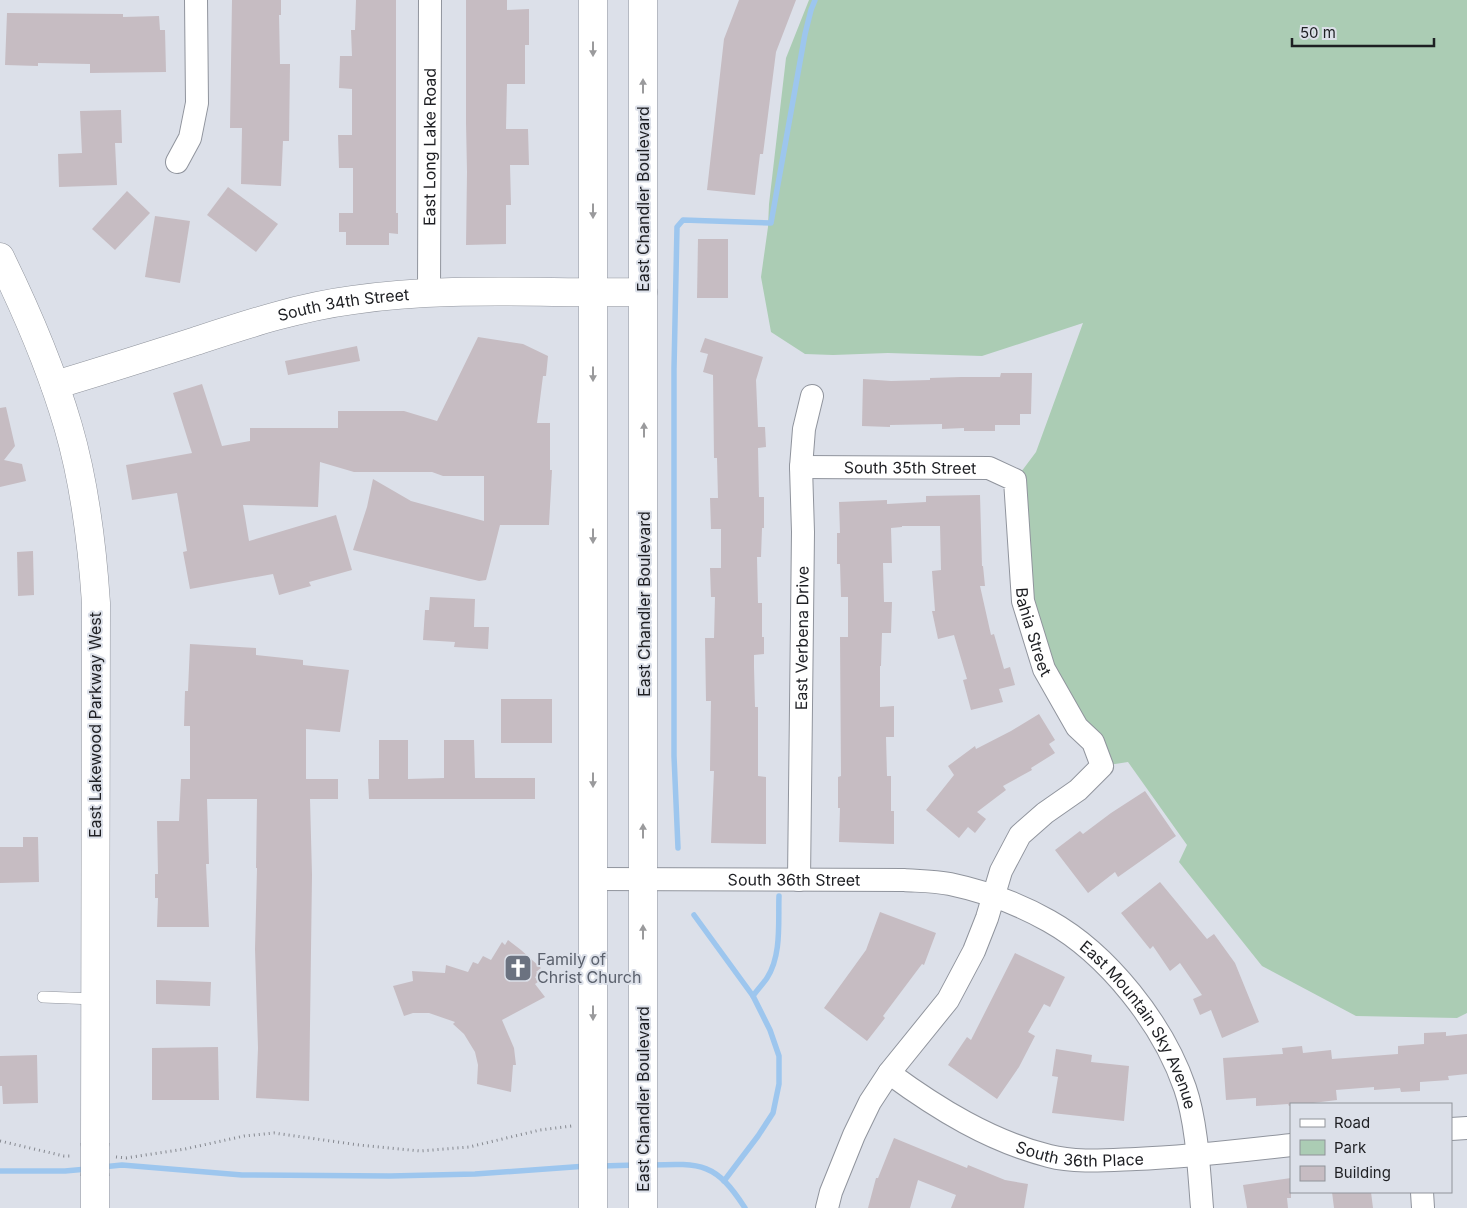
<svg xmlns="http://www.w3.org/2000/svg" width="1467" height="1208" font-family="Inter,sans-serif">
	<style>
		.green { fill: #abccb4 }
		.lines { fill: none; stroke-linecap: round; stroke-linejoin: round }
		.stream { stroke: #9dc6ee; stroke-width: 5.5 }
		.building { fill: #c6bcc2 }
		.service-casing { stroke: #90949d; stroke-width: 12 }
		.minor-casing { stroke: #90949d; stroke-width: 24 }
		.tertiary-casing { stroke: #90949d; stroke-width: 29 }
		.secondary-casing { stroke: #90949d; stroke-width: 29 }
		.path { stroke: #85888f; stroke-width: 3; stroke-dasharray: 1 4; stroke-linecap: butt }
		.service { stroke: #fff; stroke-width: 11 }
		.minor { stroke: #fff; stroke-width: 22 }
		.tertiary { stroke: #fff; stroke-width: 28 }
		.secondary { stroke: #fff; stroke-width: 28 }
		.tertiary-bridge-casing { stroke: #90949d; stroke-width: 29; stroke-linecap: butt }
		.tertiary-bridge { stroke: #fff; stroke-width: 28 }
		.oneway { fill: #9a9a9c }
		.labels { text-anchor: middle; stroke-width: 4; stroke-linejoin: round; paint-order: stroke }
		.street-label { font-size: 16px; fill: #1e1f23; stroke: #dce0e9 }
		.worship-label { font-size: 16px; fill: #5b616d; stroke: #dce0e9; text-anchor: start }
	</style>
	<rect width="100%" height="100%" fill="#dce0e9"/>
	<path class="green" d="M809 0H1467V1013L1457 1018 1356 1016 1262 966 1179 862 1187 845 1128 762 1102 766 1044 669 1015 480 1036 452 1083 323 982 356 888 353 833 355 805 354 771 332 761 277 768 227 769 204 786 58Z"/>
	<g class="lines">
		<g class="stream">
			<path d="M678 848 674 756V369L677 227 683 220 771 223 805 34 811 10 815 0"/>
			<path d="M694 915 753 996 770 1030 779 1056V1084L773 1113 758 1136 724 1181"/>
			<path d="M753 996C757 990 763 984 767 978 782 955 778 921 779 896"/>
			<path d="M651 1165C702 1163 716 1163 745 1208"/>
			<path d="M601 1166 637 1165"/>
			<path d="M102 1167 122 1165 242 1175 390 1176 475 1174 587 1166"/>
			<path d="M0 1171H65L87 1169"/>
		</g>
	</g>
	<g class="building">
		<path d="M232 0H281V15H279L280 64H290L289 141H283L281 186 241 184 242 128H230Z"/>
		<path d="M356 0H396V213H398V234L389 233V245H346V232H339V213H353V168H339L338 135H352V89L339 88 340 56H352L351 30H355Z"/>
		<path d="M466 0H507V10L529 9V45H525V84H507L506 129H528L529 165H510L511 205H506V244L466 245 467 172 466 123Z"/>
		<path d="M739 0H796L776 52 763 154H760L755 195 707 190 724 39Z"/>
		<path d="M7 13 123 14V17L159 16 160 30H165L166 72 90 73V64L38 63V66L5 65Z"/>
		<path d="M121 110 122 143H115L117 185 59 187 58 154 82 153 80 111Z"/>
		<path d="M228 187 278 224 256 252 207 215Z"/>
		<path d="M127 191 150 213 115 250 92 229Z"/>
		<path d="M155 216 190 221 180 283 145 277Z"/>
		<path d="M698 239H728V298H697Z"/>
		<path d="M478 337 523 344 548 356 546 376H543L537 423H550V470H552L549 525H500L486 580 479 581 353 550 367 507 373 479 411 501 484 521V476H443L432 472H354L320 462 318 507 243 505 249 541 336 515 352 570 309 582 311 586 279 595 273 574 190 589 183 552 187 551 177 493 132 500 126 465 192 453 173 393 202 384 222 446 250 441V428H338V411H404L437 421Z"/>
		<path d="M705 338 763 357 756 380 758 427H765L766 447 758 448 759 497H764V528H762L761 557H757L758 603H762V637H764V654L754 655V667L755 707H758V776L766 777V844L711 843 714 771H710L711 701H706L705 638H714L715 597H711L710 568H721V529H711L710 498H718L717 458H714L713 375 703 372 708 354 700 352Z"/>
		<path d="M357 346 360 361 288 375 285 361Z"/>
		<path d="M1001 373H1032L1031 414H1020V425H995V431H964V428L942 429V424L890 425V427L862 426 863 379 891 381 930 380V378L961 377H1000Z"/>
		<path d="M6 407 15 446 4 460 22 464 26 481 0 487V408Z"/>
		<path d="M980 495 982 566H983L985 586H980L991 635 994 634 1004 669 1010 667 1015 685 999 689 1003 702 971 710 963 680 967 679 954 635 938 639 932 611H935L932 571 941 570 940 526H902V527L891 528 892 563H883L884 602H892L891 633H882L881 666H880V707L894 706V737H886L887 776H891V811H894V844L839 842 840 808H838V777L841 776 840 637H848V597H841L840 564H837V533H840L839 502 887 500V504L926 502V496Z"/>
		<path d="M33 551 34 595 18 596 17 552Z"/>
		<path d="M430 597 475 599 474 627H489L488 649 454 647 455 642 423 640 425 610H429Z"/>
		<path d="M190 644 256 648V655L303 660V665L349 670 340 732 306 729V779H338V799H310L312 875 309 1101 256 1098 258 1048 255 949 257 868H256L257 799H207L209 864H206L209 927H157L158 898H155V874H158L157 821H179L181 779H190V726H184L185 691H188Z"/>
		<rect x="501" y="699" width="51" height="44"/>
		<path d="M1039 714 1055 740 1049 744 1055 753 1031 768 1032 770 1003 786 1006 790 977 812 986 819 975 833 968 827 959 838 926 810 954 775 948 766 975 746 976 749 1011 731Z"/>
		<path d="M379 740H408V779L444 778V740H474L475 778H535V799H369L368 779H379Z"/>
		<path d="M1145 791 1176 836 1118 877 1115 872 1088 893 1055 850 1080 831 1083 834 1111 813Z"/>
		<path d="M23 837H38L39 882 0 883V847H23Z"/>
		<path d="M1160 882 1207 939 1214 934 1235 963 1259 1022 1222 1038 1211 1010 1200 1015 1193 999 1202 995 1180 963 1170 971 1153 946 1150 949 1121 913Z"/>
		<path d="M880 912 936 933 924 965 922 964 883 1016 885 1018 867 1041 824 1008 866 950Z"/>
		<path d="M508 940 521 950 541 968 536 972 539 974 535 977 538 982 535 984 545 997 502 1020 514 1048 516 1065H513L511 1092 477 1084 478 1065 475 1052 464 1034 453 1024 455 1022 429 1013H413L404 1016 393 986 413 981 412 971 445 973 446 965 468 972 473 962 478 964 483 956 491 960 502 942 505 945Z"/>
		<path d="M1015 953 1065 977 1050 1007 1044 1004 1028 1032 1035 1036 1019 1067 997 1099 948 1065 967 1037 971 1040Z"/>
		<path d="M156 980 211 982 210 1006 156 1004Z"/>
		<path d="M1446 1032V1036L1467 1034V1074L1448 1076 1449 1080 1420 1082V1091L1401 1092 1400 1088 1374 1090V1087L1336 1090 1337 1100 1289 1106 1288 1104 1256 1106V1098L1226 1100 1223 1058 1283 1054 1282 1048 1302 1046 1303 1053 1331 1050 1332 1059 1398 1054V1046L1424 1044V1033Z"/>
		<path d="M218 1047 219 1100H152V1048Z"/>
		<path d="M1056 1049 1092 1055 1091 1062 1129 1066 1124 1121 1052 1113 1058 1077 1052 1076Z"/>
		<path d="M37 1055 38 1103 3 1104 2 1086H0V1056Z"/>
		<path d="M894 1138 967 1168 968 1165 1005 1180 1028 1184 1024 1208H951L956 1195 918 1180 910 1208H868L876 1178H878Z"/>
		<path d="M1291 1178V1198H1287L1288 1208H1247L1243 1185Z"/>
		<path d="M1332 1192H1371L1373 1208H1334Z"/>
	</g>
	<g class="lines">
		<defs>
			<path id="service" d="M43 997 95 999"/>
			<g id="minor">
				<path d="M177 162 190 138 197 103 196 0"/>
				<path id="s1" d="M429 293 430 0"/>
				<path id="s2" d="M801 467 989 468 1015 480 1023 601 1044 669 1077 727 1093 742 1102 766 1078 790 1045 813 1020 835 1001 871 987 918 974 951 948 1000 889 1073 870 1102 854 1135 831 1192 827 1208"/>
				<path id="s3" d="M593 879 904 880C919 881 935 881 950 884 983 891 1019 904 1049 921 1108 954 1163 1024 1185 1088 1197 1123 1199 1171 1202 1208"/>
				<path id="s4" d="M799 880 803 532 801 467 804 429 812 396"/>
				<path id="s5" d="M889 1073C938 1109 990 1141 1049 1156 1075 1163 1109 1160 1136 1159 1188 1157 1239 1151 1291 1145"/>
				<path d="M1451 1129 1467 1128"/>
				<path d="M1422 1192 1423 1208"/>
			</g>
			<g id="tertiary">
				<path d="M0 257C27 312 51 368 68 426 85 484 92 543 96 603L95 1143"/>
				<path id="s6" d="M55 385C102 371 149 356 196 341 248 324 299 307 353 300 449 286 547 294 643 292"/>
				<path d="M95 1176V1208"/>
			</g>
			<g id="secondary">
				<path d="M593 0V1208"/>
				<path d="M643 0V1208"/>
			</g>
		</defs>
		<use href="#service" class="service-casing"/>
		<use href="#minor" class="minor-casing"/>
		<use href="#tertiary" class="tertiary-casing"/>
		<use href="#secondary" class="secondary-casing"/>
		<g class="path">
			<path d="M0 1141 64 1156H73"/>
			<path d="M116 1157 126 1158 185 1149 244 1136 274 1133 359 1145 420 1151 469 1147 540 1130 572 1126"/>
		</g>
		<use href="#service" class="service"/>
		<use href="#minor" class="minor"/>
		<use href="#tertiary" class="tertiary"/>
		<use href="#secondary" class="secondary"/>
		<defs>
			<path id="tertiary-bridge" d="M95 1143V1176"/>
		</defs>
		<use href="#tertiary-bridge" class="tertiary-bridge-casing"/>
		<use href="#tertiary-bridge" class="tertiary-bridge"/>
	</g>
	<defs><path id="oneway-solid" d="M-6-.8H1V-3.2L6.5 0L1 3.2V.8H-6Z" transform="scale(1.25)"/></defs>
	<g class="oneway">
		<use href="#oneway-solid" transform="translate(593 49) rotate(90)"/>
		<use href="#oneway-solid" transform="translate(643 86) rotate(-90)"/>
		<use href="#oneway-solid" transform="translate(593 211) rotate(90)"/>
		<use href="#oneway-solid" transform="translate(593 374) rotate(90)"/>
		<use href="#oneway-solid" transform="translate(644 430) rotate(-90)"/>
		<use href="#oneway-solid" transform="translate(593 536) rotate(90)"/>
		<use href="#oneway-solid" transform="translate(593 780) rotate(90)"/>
		<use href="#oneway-solid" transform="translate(643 831) rotate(-90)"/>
		<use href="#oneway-solid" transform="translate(643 932) rotate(-90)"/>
		<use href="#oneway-solid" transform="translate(593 1013) rotate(90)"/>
	</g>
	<defs>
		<symbol id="church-square" viewBox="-11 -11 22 22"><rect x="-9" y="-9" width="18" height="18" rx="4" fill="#6b7280" stroke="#dce0e9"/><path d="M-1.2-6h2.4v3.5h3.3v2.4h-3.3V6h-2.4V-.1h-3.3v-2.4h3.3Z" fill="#fff"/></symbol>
	</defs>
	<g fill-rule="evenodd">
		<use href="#church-square" x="502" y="952" width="32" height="32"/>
	</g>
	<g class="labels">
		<g class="street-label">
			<text dy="6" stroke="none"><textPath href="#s1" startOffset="146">East Long Lake Road</textPath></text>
			<text transform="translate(643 199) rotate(-90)" y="6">East Chandler Boulevard</text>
			<text dy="6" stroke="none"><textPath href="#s6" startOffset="300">South 34th Street</textPath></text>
			<text dy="6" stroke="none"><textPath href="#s2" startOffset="109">South 35th Street</textPath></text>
			<text transform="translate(644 604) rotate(-90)" y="6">East Chandler Boulevard</text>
			<text dy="6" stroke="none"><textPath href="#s2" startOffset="370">Bahia Street</textPath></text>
			<text dy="6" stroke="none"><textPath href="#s4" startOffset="242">East Verbena Drive</textPath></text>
			<text transform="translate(95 725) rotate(-90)" y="6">East Lakewood Parkway West</text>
			<text dy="6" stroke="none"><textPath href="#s3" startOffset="201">South 36th Street</textPath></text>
			<text dy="6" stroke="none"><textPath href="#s3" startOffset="604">East Mountain Sky Avenue</textPath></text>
			<text transform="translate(643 1099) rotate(-90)" y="6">East Chandler Boulevard</text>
			<text dy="6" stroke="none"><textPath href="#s5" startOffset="212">South 36th Place</textPath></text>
		</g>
		<g class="worship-label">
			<text x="537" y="965">Family of<tspan x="537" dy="18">Christ Church</tspan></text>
		</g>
	</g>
	<rect x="1290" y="1103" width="162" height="90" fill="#dce0e9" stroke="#90939a"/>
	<rect x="1300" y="1119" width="25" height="8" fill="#ffffff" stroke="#90939a"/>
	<text x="1334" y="1128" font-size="15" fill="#1e1f23">Road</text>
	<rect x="1300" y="1140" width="25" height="15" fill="#abccb4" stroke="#90939a"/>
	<text x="1334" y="1153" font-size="15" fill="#1e1f23">Park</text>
	<rect x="1300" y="1166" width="25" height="15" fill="#c6bcc2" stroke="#90939a"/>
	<text x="1334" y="1178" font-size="15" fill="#1e1f23">Building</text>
	<path d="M1292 38v8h142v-8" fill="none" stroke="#1e1f23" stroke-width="2.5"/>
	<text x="1300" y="38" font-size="15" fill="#1e1f23" stroke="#dce0e9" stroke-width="4" paint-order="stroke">50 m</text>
</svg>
